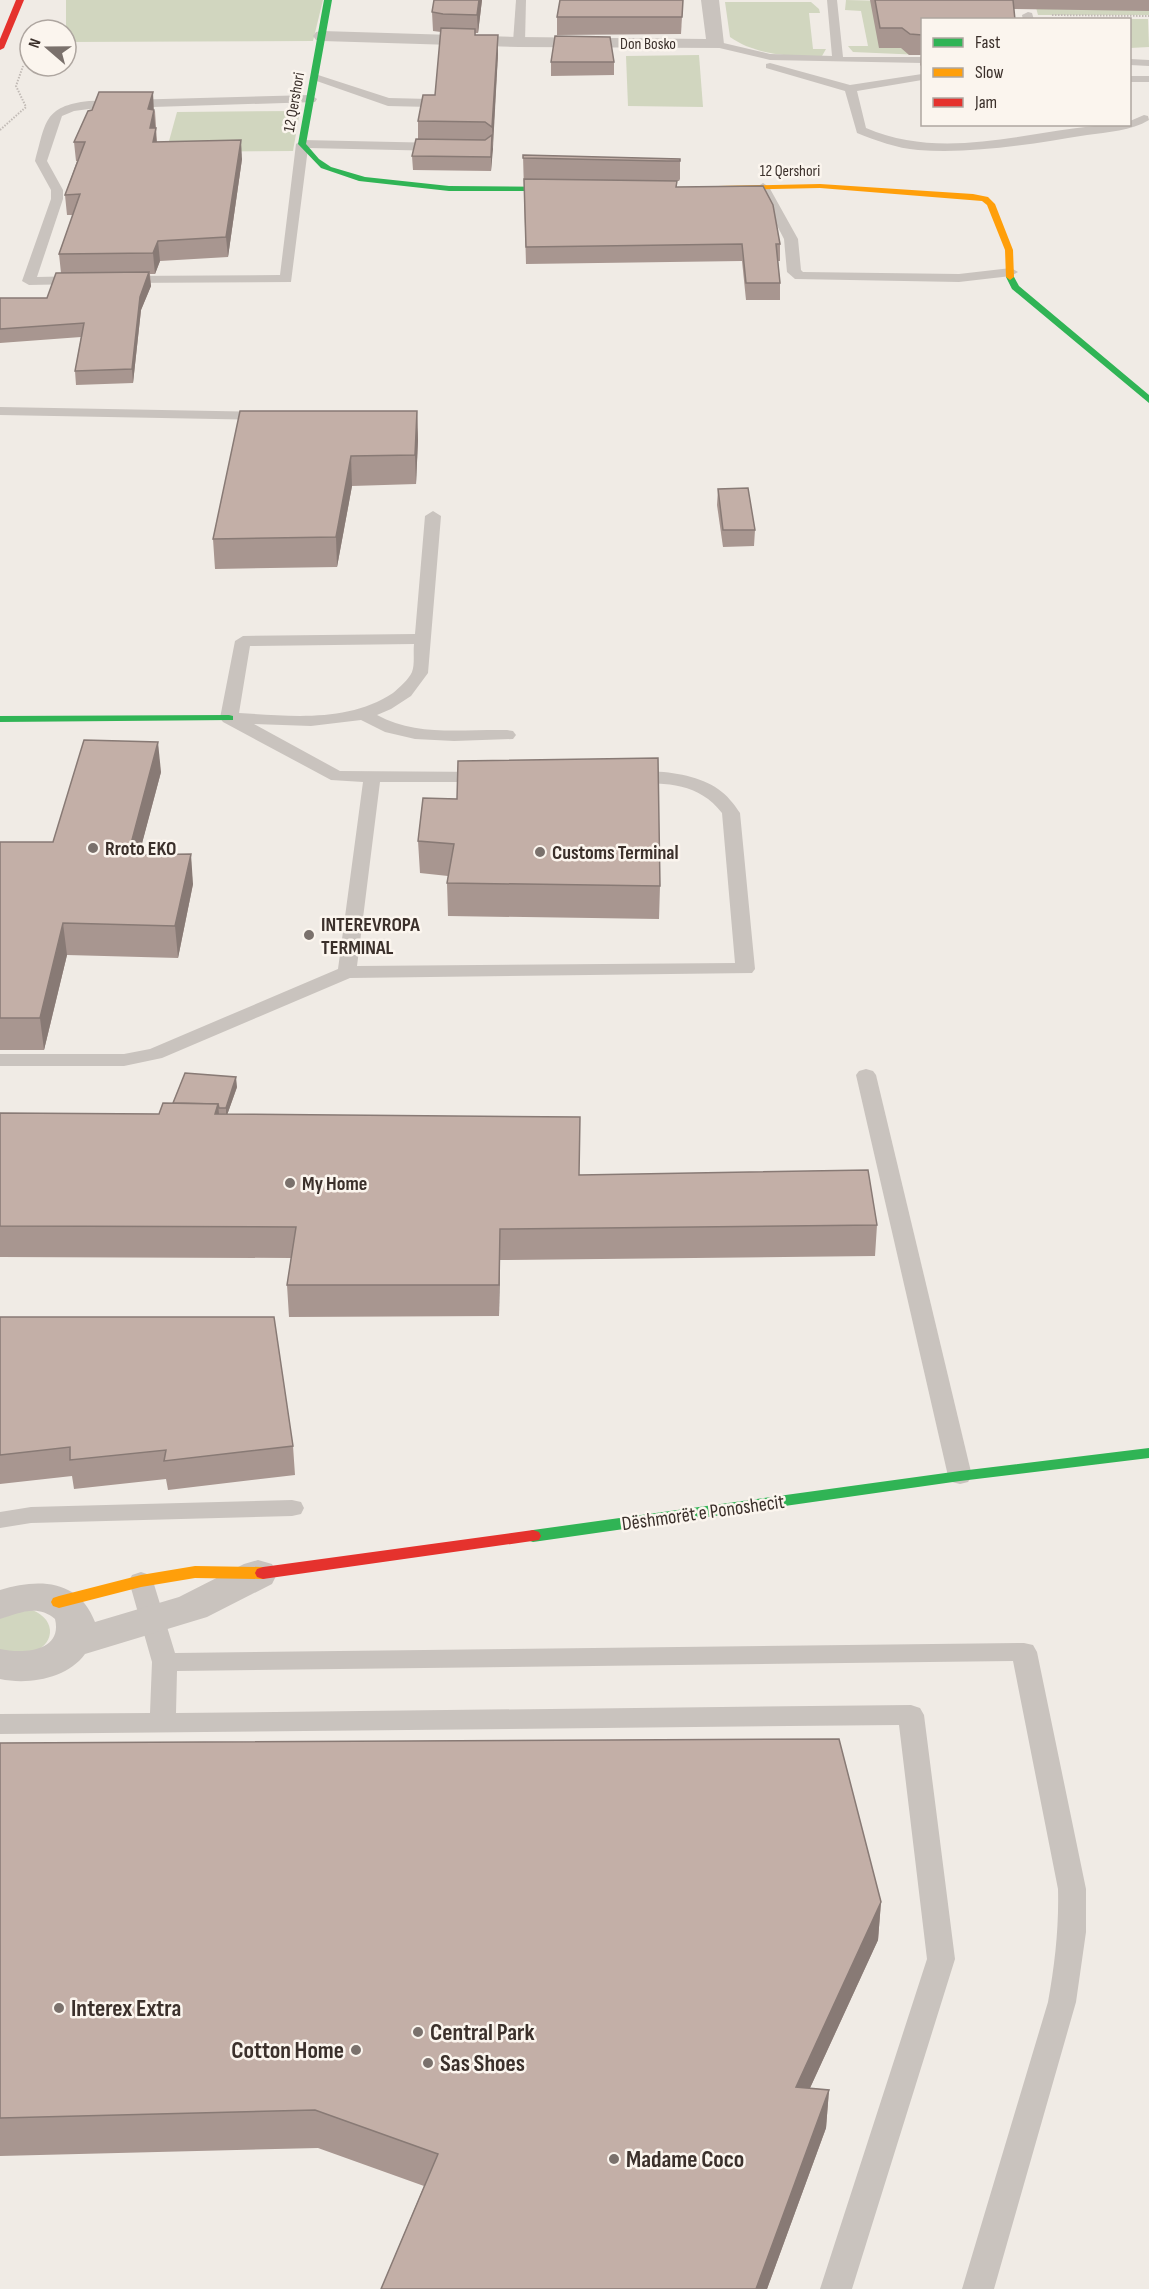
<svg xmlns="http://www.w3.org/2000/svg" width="1149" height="2289" font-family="'Sofia Sans Condensed',sans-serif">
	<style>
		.green { fill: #d1d6bf }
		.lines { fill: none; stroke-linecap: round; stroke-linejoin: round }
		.path { stroke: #c2bbb6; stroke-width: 2; stroke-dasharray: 1.5 1.5; stroke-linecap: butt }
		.lane { fill: #c9c3be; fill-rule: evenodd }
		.street { fill: #c9c3be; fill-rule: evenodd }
		.fast { fill: #30b455; fill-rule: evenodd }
		.slow { fill: #ff9f0a; fill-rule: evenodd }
		.jam { fill: #e5322d; fill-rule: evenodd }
		.wall { fill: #a89690 }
		.shaded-wall { fill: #887a75 }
		.building { fill: #c3afa7; stroke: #887a75; stroke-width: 1.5 }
		.poi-dot { fill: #7a716c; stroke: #fbf5ee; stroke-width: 2 }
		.labels { text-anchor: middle; stroke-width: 5; stroke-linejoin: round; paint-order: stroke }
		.far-street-label { font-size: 16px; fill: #3b302b; stroke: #fbf5ee }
		.poi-label { font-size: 20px; font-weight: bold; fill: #3b302b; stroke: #fbf5ee; text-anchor: start }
		.street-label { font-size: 20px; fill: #3b302b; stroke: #fbf5ee }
		.near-poi-label { font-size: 24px; font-weight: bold; fill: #3b302b; stroke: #fbf5ee; text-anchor: start }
	</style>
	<rect width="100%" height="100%" fill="#f0ebe5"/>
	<g class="green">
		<path d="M66 0H323L313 41 66 42Z"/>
		<path d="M846 0 886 1 953 20 874 19 922 48V55L853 52 848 46H868L861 11 845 10Z"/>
		<path d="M1034 0H1149V15H1038Z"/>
		<path d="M725 2H811L819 9 820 13H809L813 49H826L822 56C792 57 755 55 730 37Z"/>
		<path d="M1035 19H1148L1149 47 1130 48V20Z"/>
		<path d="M699 55 703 107 628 106 626 56Z"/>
		<path d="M300 111 293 151 166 152 177 112Z"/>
		<path d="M32 1610C58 1620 55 1647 29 1653 20 1655 9 1653 0 1653V1615Z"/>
	</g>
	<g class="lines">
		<g class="path">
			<path d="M1052 15 1149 16"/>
			<path d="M0 130 26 107 16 86 23 66"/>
		</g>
		<g class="lane">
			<path d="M516 0H526L525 42 519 45 513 42Z"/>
			<path d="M827 0H837L843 57H922V63L770 60 711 46 709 44 715 41 770 54 832 56Z"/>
			<path d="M1028 12 1032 13 1034 20H1023L1022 15Z"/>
			<path d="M1130 59 1149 60V66L1130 65Z"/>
			<path d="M770 63 850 85 922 74V80L857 91 866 128C952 165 1042 124 1130 124V121L1144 115 1148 116 1149 120C1131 131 1108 132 1087 135 1032 144 974 154 918 150 896 148 877 141 857 133L845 91 766 68V64Z"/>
			<path d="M315 74 389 98 430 99 436 103 430 107 388 106 311 79V75Z"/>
			<rect x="1130" y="76" width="19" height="6"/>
			<path d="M311 95 317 99 315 102 89 109 74 111 62 116 47 161 63 190V199L37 277 80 276 87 280 80 284 29 285 22 281 51 199V190L35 161C46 123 43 106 89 101Z"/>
			<path d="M302 140 442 143 448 147 442 151 308 148 291 282 118 283 116 280 118 277 123 276 280 275 296 144Z"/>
			<path d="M763 183 769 187 798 239 801 270 803 272 959 274 1011 268 1018 272 1011 276 959 282 795 279 787 272 784 239 757 187Z"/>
			<path d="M0 407 267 412 274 416 267 420 0 415Z"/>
			<path d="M433 511 441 516 428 673 411 696 391 709 377 715C417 737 463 729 507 730L513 731 516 735 513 739 454 741 415 739 385 732 361 720 311 726 254 724 340 771 487 772 493 773 496 777 493 781 487 782H380L357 966 735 963 722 813C699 783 667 783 632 783L626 782 623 778 626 774C652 768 695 773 718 789 727 795 734 804 740 813L755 969 752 973 350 978 162 1058 124 1066H0V1054H124L150 1049 338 969 363 782 331 780 223 722 220 718 235 641 243 636 415 634 425 516ZM414 644C413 652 415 664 412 672 409 679 399 688 393 693 348 723 290 716 239 713L250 646Z"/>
			<path d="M866 1069 873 1071 876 1075 972 1476 968 1482 960 1484 952 1482 948 1476 856 1075 859 1071Z"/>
			<path d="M292 1500 301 1502 304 1508 301 1514 292 1516 31 1523 0 1528V1512L31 1507Z"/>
			<path d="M141 1572 150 1575 153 1581 175 1653 1024 1643 1033 1645 1037 1652 1086 1889V1932L1076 2002 994 2289H962L1048 2002C1055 1964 1059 1927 1058 1889L1013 1661 177 1671 176 1713 911 1705 920 1708 924 1715 955 1959 852 2289H820L927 1959 899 1725 0 1734V1714L150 1713 152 1662 129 1581 132 1575Z"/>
		</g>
		<g class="street">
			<path d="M701 0H719L724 44 721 48 519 47 322 41 316 40 313 36 316 32 322 31 519 37 706 39Z"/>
			<path d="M258 1560 272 1564 277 1574 272 1584 207 1617 85 1654C67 1679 28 1685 0 1679V1649C22 1654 63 1652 55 1619 37 1604 20 1613 0 1619V1590C38 1578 79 1579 95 1622L179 1597 244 1564Z"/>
		</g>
		<g class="fast">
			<path d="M324 0H332L306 144 319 159 331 167 365 177 449 186 568 187 572 189 571 191H449L359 181 321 168 298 144Z"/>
			<path d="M1010 274 1013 275 1019 286 1149 395V403L1012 289 1006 277Z"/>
			<path d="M229 715 233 716V720L0 722V716Z"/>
			<path d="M1149 1448V1458L960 1481 533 1542 527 1540 525 1536 527 1532 533 1530 960 1471Z"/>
		</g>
		<g class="slow">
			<path d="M820 184 973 194 988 197 995 204 1013 250 1014 277 1010 280 1006 277 1005 250 987 205 982 201 820 188 718 190 714 188 718 186Z"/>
			<path d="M195 1566 263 1567 269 1569 271 1573 269 1577 263 1579 195 1578 141 1587 59 1608 53 1606 51 1602 53 1598 59 1596 141 1575Z"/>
		</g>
		<g class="jam">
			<path d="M16 0H24L4 48 0 50V39Z"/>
			<path d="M533 1530 539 1532 541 1536 539 1540 263 1579 257 1577 255 1573 257 1569 263 1567Z"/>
		</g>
	</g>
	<g class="wall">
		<path d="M482 0 478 33H475L476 35 498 54 491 171 413 170 412 156 418 139V121L435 95 441 32 433 31 432 12Z"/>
		<path d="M560 0H683L681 34 557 35V17Z"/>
		<path d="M870 0H1149V11L1014 9 922 20V67L920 65 921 55H909L901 48H879Z"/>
		<path d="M551 62H614V75L551 76Z"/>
		<path d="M155 111 157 142 242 159 228 257 160 261 155 274H150L151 286 141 310 133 383 76 385 75 371 81 337 0 343V298H47L61 273 59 254 73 215H67L65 195 77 161H76L74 142Z"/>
		<path d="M523 155 680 159V179L679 181H677V187L780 244V261H778L780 283V300H746L742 261 526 264Z"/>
		<path d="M417 411 418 440 416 484 352 486 337 567 215 569 213 539Z"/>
		<path d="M718 489 755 530 754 546 723 547 717 505Z"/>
		<path d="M161 772 139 854 193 884 178 958 67 955 44 1050H0V842H53Z"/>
		<path d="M423 798 660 886 659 919 448 916 447 883 448 876 420 873 418 841Z"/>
		<path d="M237 1087 227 1115 877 1225 875 1256 500 1260 499 1316 289 1317 287 1285 291 1258 0 1257V1113L159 1114Z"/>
		<path d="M0 1317 293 1446 295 1475 168 1490 166 1479 74 1489 72 1476 0 1484Z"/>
		<path d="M0 1743 881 1902 878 1940 810 2088 829 2090 826 2128 767 2289H381L424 2186 318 2148 0 2156Z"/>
	</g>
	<g class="shaded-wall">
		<path d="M479 0H482L478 33 477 15Z"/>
		<path d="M498 35V54L493 147 492 127Z"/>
		<path d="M153 92 154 113 157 147H151L148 109Z"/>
		<path d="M492 135 493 149 491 171V157Z"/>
		<path d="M241 140 242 159 228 257 226 237Z"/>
		<path d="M158 241 160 261 155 274 153 253Z"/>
		<path d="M149 272 151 286 141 310 133 383 132 369 140 297Z"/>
		<path d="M417 411 418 440 416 484 415 455Z"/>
		<path d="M351 456 352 486 337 567 336 537Z"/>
		<path d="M158 742 161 772 131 885 128 855Z"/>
		<path d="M191 854 193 884 178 958 175 926Z"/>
		<path d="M63 923 67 955 44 1050 40 1018Z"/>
		<path d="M236 1077 237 1087 226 1118V1108Z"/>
		<path d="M218 1104 221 1134 215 1114Z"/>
		<path d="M500 1229V1260L499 1316V1285Z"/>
		<path d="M881 1902 878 1940 793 2125 796 2087Z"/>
		<path d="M829 2090 826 2128 767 2289H756Z"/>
	</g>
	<g class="building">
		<path d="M434 0H479L477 15 443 14 432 12Z"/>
		<path d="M560 0H683L682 17H557Z"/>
		<path d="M875 0H1013L1015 20H922V35L910 34 902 28H880Z"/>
		<path d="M441 28 475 29V35H498L492 127 485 122 418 121 423 95H435Z"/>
		<path d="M555 36 610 37 614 62H551Z"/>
		<path d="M99 92H153L148 109 154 110 150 128H156L153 142 241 140 226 237 158 241 153 253 59 254 80 194 65 195 85 142H74L88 111 92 110Z"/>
		<path d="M492 135 491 157 412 156 416 139 485 140Z"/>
		<path d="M523 155 680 159V161H667L523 158Z"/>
		<path d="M524 179 677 181 676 187 763 186 773 205 780 244H776L780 283H746L742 244 526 247Z"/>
		<path d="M149 272 140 297 132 369 75 371 84 323 0 329V298H47L56 273Z"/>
		<path d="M240 411H417L415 455 351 456 336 537 213 539Z"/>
		<path d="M748 488 755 530H723L718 489Z"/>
		<path d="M84 740 158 742 128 855 191 854 175 926 63 923 40 1018H0V842H53Z"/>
		<path d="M658 758 660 886 447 883 454 844 418 841 423 798 457 799 458 761Z"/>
		<path d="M185 1073 236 1077 226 1108H219L218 1104 173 1103Z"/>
		<path d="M163 1103 218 1104 215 1114 580 1117 579 1175 868 1170 877 1225 500 1229 499 1285H287L296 1227 0 1226V1113L159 1114Z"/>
		<path d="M0 1317H274L293 1446 164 1461 166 1450 70 1460V1447L0 1455Z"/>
		<path d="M839 1739 881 1902 796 2087 829 2090 756 2289H381L438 2154 315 2110 0 2118V1743Z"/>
	</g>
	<g class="poi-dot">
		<circle cx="93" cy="848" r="6"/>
		<circle cx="540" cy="852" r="6"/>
		<circle cx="309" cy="935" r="6"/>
		<circle cx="290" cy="1183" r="6"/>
		<circle cx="59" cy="2008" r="6"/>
		<circle cx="418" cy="2032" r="6"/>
		<circle cx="356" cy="2050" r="6"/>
		<circle cx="428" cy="2063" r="6"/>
		<circle cx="614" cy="2159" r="6"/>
	</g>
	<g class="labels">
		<g class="far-street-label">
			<text x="648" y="49">Don Bosko</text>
			<text transform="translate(293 102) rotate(-80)" y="6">12 Qershori</text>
			<text x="790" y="176">12 Qershori</text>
		</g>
		<g class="poi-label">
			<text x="105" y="855">Rroto EKO</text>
			<text x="552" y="859">Customs Terminal</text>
			<text x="321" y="931">INTEREVROPA<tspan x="321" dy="23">TERMINAL</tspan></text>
			<text x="302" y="1190">My Home</text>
		</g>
		<g class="street-label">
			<text transform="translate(703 1512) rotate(-8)" y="7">Dëshmorët e Ponoshecit</text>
		</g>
		<g class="near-poi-label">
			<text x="71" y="2016">Interex Extra</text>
			<text x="430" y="2040">Central Park</text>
			<text x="344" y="2058" text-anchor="end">Cotton Home</text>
			<text x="440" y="2071">Sas Shoes</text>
			<text x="626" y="2167">Madame Coco</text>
		</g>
	</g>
	<rect x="921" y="18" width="210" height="108" fill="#fbf5ee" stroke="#aea6a0" stroke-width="1.5"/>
	<rect x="933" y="38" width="30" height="9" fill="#30b455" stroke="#aea6a0" stroke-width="1.5"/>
	<text x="975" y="48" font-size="18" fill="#3b302b">Fast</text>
	<rect x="933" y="68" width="30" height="9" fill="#ff9f0a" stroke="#aea6a0" stroke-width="1.5"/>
	<text x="975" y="78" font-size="18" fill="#3b302b">Slow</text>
	<rect x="933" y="98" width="30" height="9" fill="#e5322d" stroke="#aea6a0" stroke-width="1.5"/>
	<text x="975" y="108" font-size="18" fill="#3b302b">Jam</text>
	<g transform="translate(48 48) rotate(290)"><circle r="28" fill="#fbf5ee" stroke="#aea6a0" stroke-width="1.5"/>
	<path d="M0-4.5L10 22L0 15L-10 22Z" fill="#7a716c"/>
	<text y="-9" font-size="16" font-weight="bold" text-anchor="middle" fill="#3b302b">N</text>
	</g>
</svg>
